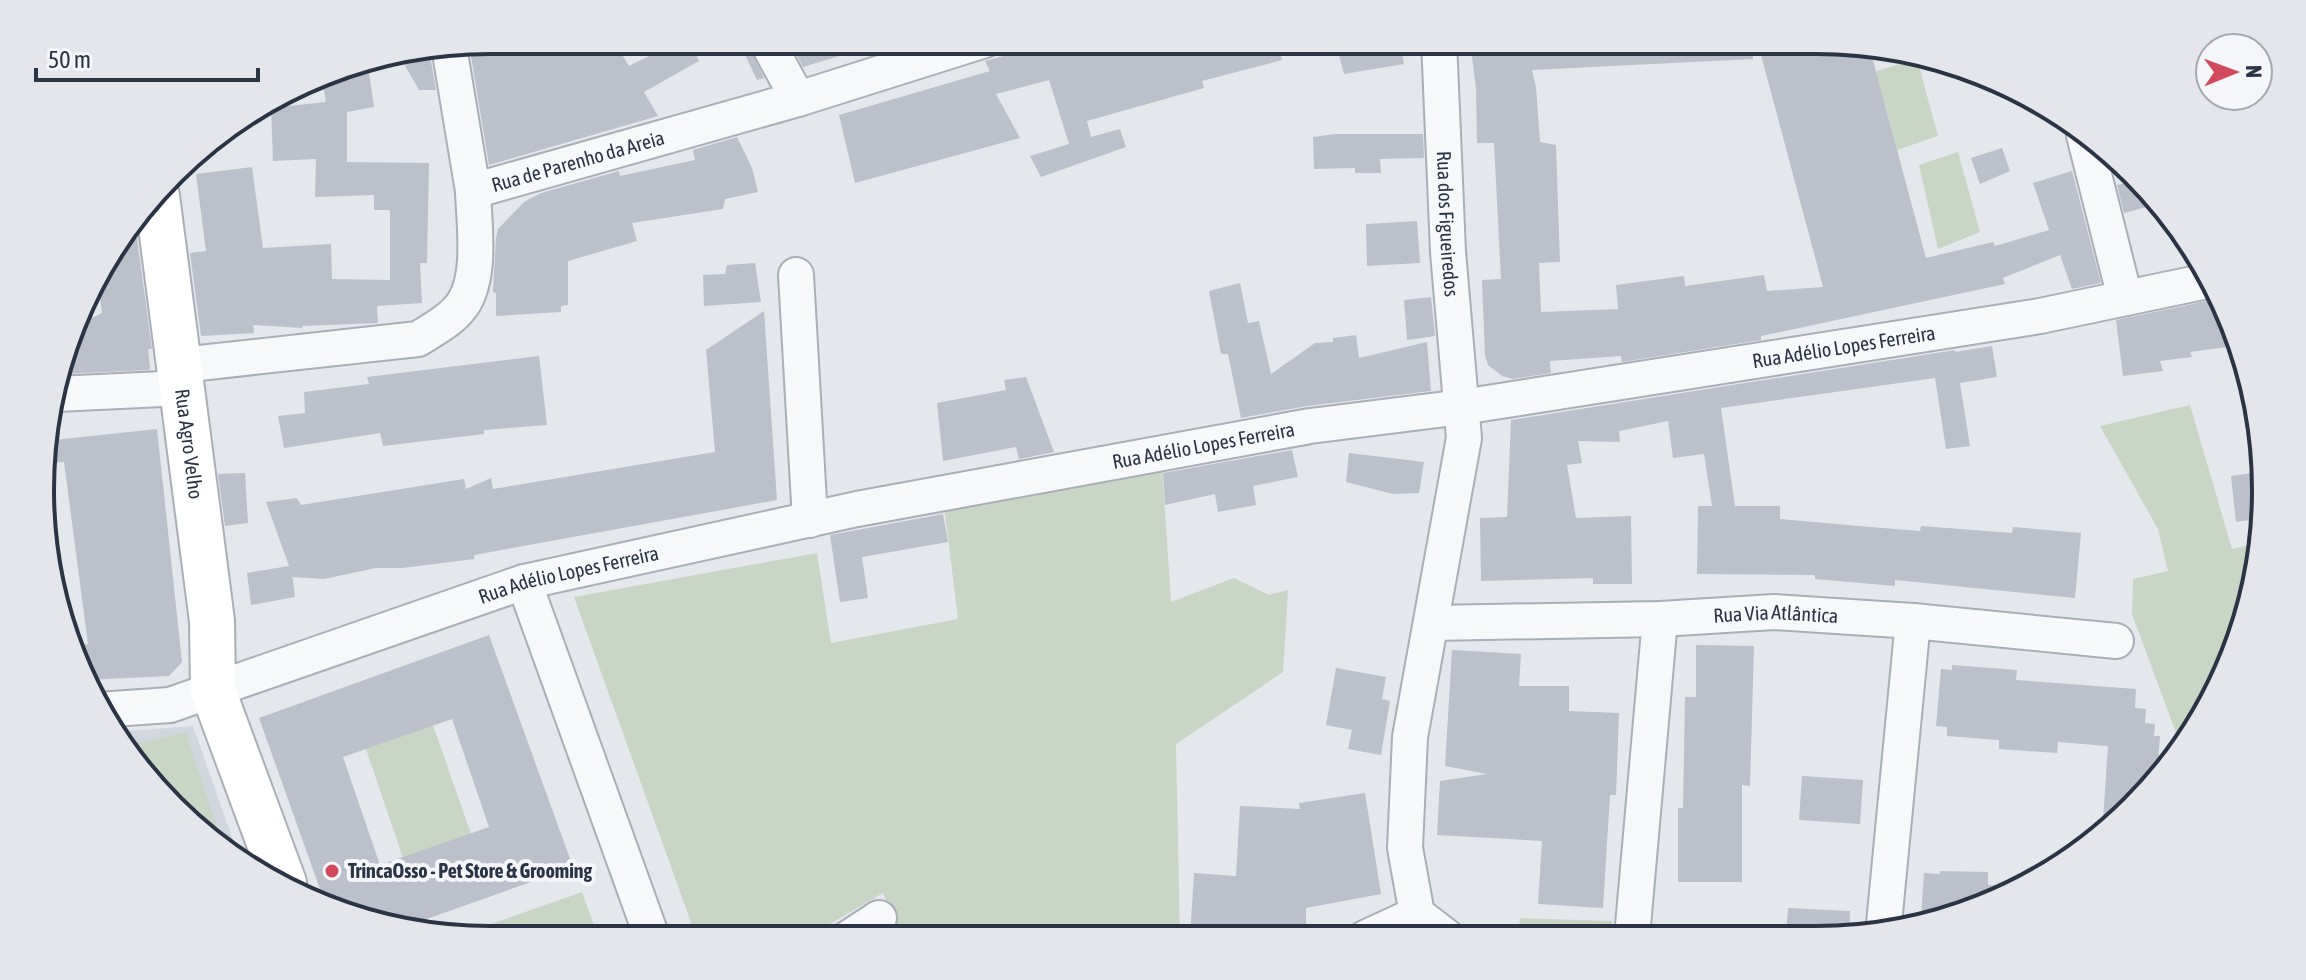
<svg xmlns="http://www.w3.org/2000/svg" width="2306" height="980" font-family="'Asap Condensed',sans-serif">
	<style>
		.built { fill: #d2d6de }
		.green { fill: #c9d6c5 }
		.building { fill: #bbc0ca; fill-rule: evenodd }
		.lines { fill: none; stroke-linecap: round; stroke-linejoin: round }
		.street-casing { stroke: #a9aeb7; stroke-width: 38 }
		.secondary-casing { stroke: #a9aeb7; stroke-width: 48 }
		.street { stroke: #f7f8fa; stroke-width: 34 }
		.secondary { stroke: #fff; stroke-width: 44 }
		.poi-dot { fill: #d1495b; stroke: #f4f6f9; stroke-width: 3 }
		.labels { text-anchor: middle; stroke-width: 8; stroke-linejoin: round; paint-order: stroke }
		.street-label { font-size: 20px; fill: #2b3445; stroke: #f4f6f9 }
		.poi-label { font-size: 20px; font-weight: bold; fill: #2b3445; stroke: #f4f6f9; text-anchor: start }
		.rim { fill: none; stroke: #2b3445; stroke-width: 4 }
	</style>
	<rect width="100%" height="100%" fill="#e4e7ec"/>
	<path class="built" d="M193 726 240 860 216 847 115 732Z"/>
	<g class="green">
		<path d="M1917 59 1938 136 1897 150 1876 71Z"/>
		<path d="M1958 152 1980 232 1938 249 1919 165Z"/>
		<path d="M2190 405 2232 549 2254 544 2242 634 2190 740 2182 749 2132 614 2133 579 2168 571 2158 529 2100 426Z"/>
		<path d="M1162 466 1171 602 1234 578 1269 595 1288 590 1283 672 1176 744 1180 938 903 939 883 893 804 939H697L574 597 817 553 831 643 958 619 944 505Z"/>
		<path d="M433 725 471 834 403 858 366 749Z"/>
		<path d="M186 732 225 852 216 847 127 746Z"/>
		<path d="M582 892 599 940H490L460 935Z"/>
		<path d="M1520 918 1612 921 1611 937H1518Z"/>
	</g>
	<g class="building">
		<path d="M490 40H613L629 66 681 40H688L699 61 644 92 658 116 489 165 469 44Z"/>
		<path d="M738 40H746L764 78 757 80Z"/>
		<path d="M789 40H871L872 46 803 67Z"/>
		<path d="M1063 40H1278L1282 60 1202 81 1204 88 1087 121 1091 137 1120 129 1126 147 1041 177 1030 156 1069 144 1049 80 996 94 1020 138 855 183 839 115 990 71 985 61Z"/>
		<path d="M1335 40H1400L1404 64 1344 74Z"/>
		<path d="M1478 40H1752L1753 59 1532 70 1536 87 1540 142 1556 145 1560 262 1539 263 1541 312 1618 309 1616 285 1684 276 1685 286 1764 275 1767 291 1823 287 1757 40H1816L1870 49 1926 258 1993 242 1995 246 2049 230 2033 183 2072 171 2101 283 2072 289 2060 255 2003 278 2005 284 1761 336V340L1622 362 1621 356 1550 361 1551 373 1513 379 1502 376 1488 365 1485 355 1482 280 1501 279 1494 143H1477L1476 88 1471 50Z"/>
		<path d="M429 50 436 90H419L399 55Z"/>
		<path d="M367 60 374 107 347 112V162L429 163 427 263H420L422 303 377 306 378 323 302 326 303 328 253 325 254 333 201 336 190 253 206 251 196 174 252 167 263 248 331 244 332 279 390 280V210H374V195L315 197 316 159 273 161 271 108 326 102 322 77 345 64Z"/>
		<path d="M1335 134H1423L1424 158 1380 159 1381 173H1355V168L1314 169 1313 137Z"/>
		<path d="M737 137 752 168 758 192 725 199 723 209 632 223 637 241 568 261V305L561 306V312L496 316V293L493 292 496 238 498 229 524 202 541 193 619 171 620 176 695 160 693 150Z"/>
		<path d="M2002 148 2010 171 1980 184 1971 158Z"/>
		<path d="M2135 181 2154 205 2124 213 2117 185Z"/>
		<path d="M1417 221 1420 263 1367 266 1366 224Z"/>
		<path d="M135 223 152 349H148L150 367 149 370 63 374 81 323 102 313 97 274 100 267Z"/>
		<path d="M755 263 761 302 704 306 703 275 725 274 727 265Z"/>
		<path d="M1240 283 1248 323 1259 321 1271 374 1315 343 1333 342V338L1356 335 1359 358 1427 342 1431 391 1307 406 1241 418 1228 354H1221L1209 291Z"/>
		<path d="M1431 297 1435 336 1407 340 1404 300Z"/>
		<path d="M2221 298 2234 346 2190 352 2192 357 2160 361 2163 371 2123 376 2116 320Z"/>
		<path d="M764 311 777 500 474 555V559L402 568H376L324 579 293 577 292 574 295 597 251 605 247 573 289 566 266 502 297 498 301 505 464 479 466 489 491 478 493 489 715 452 706 350Z"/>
		<path d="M1992 346 1997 377 1960 383 1970 446 1946 449 1935 378 1721 408 1735 506H1780V519L1859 526 1920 531 1921 526 2012 533 2013 527 2081 533 2075 598 1895 580V586L1815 579V575L1697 574 1698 506H1712L1704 454 1673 458 1668 421 1619 431 1620 442 1578 441 1582 463 1567 465 1576 518 1631 516 1632 584H1593V578L1481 581 1480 518 1507 517 1511 420 1955 350V352Z"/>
		<path d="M539 356 547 425 484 430V434L383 446 380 433 284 448 278 416 305 413 304 392 369 384 367 377Z"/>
		<path d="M1026 377 1054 452 1019 459 1016 447 943 461 937 403 1006 390 1004 380Z"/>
		<path d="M157 429 182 662 169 676 87 680 74 646 88 644 64 462 45 463 44 441Z"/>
		<path d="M1292 450 1298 477 1253 486 1256 505 1218 512 1215 494 1165 505 1163 473Z"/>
		<path d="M1349 453 1424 462 1419 493 1393 494 1346 482Z"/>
		<path d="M245 473 248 523 225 526 218 474Z"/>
		<path d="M2253 473 2255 481H2262L2257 519 2236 522 2231 476Z"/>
		<path d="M943 514 948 542 862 557 868 598 840 602 830 535Z"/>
		<path d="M489 635 573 867 407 926 346 916 326 906 259 718ZM452 719 489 827 380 865 343 757Z"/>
		<path d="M1696 645 1754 646 1750 786 1742 785V882H1678V808H1683L1685 697H1696Z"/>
		<path d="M1452 650 1521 654 1519 686H1569V711L1619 713 1616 795H1610L1603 908 1538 904 1542 841 1437 835 1440 781 1487 774 1445 766Z"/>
		<path d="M1952 665 2017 670 2016 680 2136 689 2135 708 2146 709 2145 723 2155 724 2154 736H2160L2157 778 2112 829 2102 835 2108 746 2058 742 2057 753 1999 749V740L1947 736V727L1936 726 1941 669 1952 670Z"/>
		<path d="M1336 668 1386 677 1382 699 1390 701 1381 755 1348 749 1352 730 1326 725Z"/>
		<path d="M1802 776 1863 780 1860 824 1799 820Z"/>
		<path d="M1365 793 1381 894 1306 908V938H1190L1194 873 1236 876 1240 806 1300 809 1299 803Z"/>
		<path d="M1940 871 1988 872V885L2019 887 1989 906 1938 919 1921 918 1924 873 1940 874Z"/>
		<path d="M1788 908 1850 911 1849 936H1786Z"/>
	</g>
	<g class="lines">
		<defs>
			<g id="street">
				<path d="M766 40 798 99"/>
				<path id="s1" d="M1439 40 1448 252 1464 438 1410 737 1405 848 1417 914 1447 937"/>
				<path d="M449 47 473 191"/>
				<path d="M2084 135 2125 298"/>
				<path d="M796 275 810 520"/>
				<path id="s2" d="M181 365 418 339C432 330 448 322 459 309 483 282 474 225 473 191L798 99 985 40"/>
				<path d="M56 394 184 388"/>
				<path d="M524 582 653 940"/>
				<path id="s3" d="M1432 623 1660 619 1774 612 1913 621 2116 641"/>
				<path id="s4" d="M98 710 170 705 524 582 857 509 1310 426 1462 407 2040 316 2212 280"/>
				<path d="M1883 934 1913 621"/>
				<path d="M1632 937 1660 619"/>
				<path d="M1365 938 1417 914"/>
				<path d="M847 939 879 918"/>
			</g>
			<g id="secondary">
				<path id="s5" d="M157 196 212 621 213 691 284 883"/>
			</g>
		</defs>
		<use href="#street" class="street-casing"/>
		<use href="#secondary" class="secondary-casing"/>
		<use href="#street" class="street"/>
		<use href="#secondary" class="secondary"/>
	</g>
	<circle class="poi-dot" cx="332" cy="871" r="8"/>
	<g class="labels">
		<g class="street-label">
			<text dy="7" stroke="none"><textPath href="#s2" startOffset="520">Rua de Parenho da Areia</textPath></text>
			<text dy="7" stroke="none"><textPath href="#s1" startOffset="184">Rua dos Figueiredos</textPath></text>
			<text dy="7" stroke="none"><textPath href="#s4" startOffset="1788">Rua Adélio Lopes Ferreira</textPath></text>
			<text dy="7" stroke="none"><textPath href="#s5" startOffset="250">Rua Agro Velho</textPath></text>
			<text dy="7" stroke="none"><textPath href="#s4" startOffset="1140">Rua Adélio Lopes Ferreira</textPath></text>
			<text dy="7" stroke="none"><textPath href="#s4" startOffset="492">Rua Adélio Lopes Ferreira</textPath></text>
			<text dy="7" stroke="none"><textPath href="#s3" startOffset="344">Rua Via Atlântica</textPath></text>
		</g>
		<g class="poi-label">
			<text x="348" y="878">TrincaOsso - Pet Store &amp; Grooming</text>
		</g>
	</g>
	<path d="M0 0H2306V980H0ZM490 54H1816A436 436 0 0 1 2252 490V490A436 436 0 0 1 1816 926H490A436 436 0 0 1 54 490V490A436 436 0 0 1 490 54Z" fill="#e4e6eb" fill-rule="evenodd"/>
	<path class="rim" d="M490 54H1816A436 436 0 0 1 2252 490V490A436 436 0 0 1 1816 926H490A436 436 0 0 1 54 490V490A436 436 0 0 1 490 54Z"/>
	<g transform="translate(2234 72) rotate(89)"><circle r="38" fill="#f4f6f9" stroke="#a4a8b1" stroke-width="2"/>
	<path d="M0-6L14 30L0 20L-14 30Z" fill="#d1495b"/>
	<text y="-12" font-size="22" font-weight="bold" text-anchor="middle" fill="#2b3445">N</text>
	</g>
	<path d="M36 68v12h222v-12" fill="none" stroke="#2b3445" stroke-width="4"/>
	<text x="48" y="68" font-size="24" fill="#2b3445" stroke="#f4f6f9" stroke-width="6" paint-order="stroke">50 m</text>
</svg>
